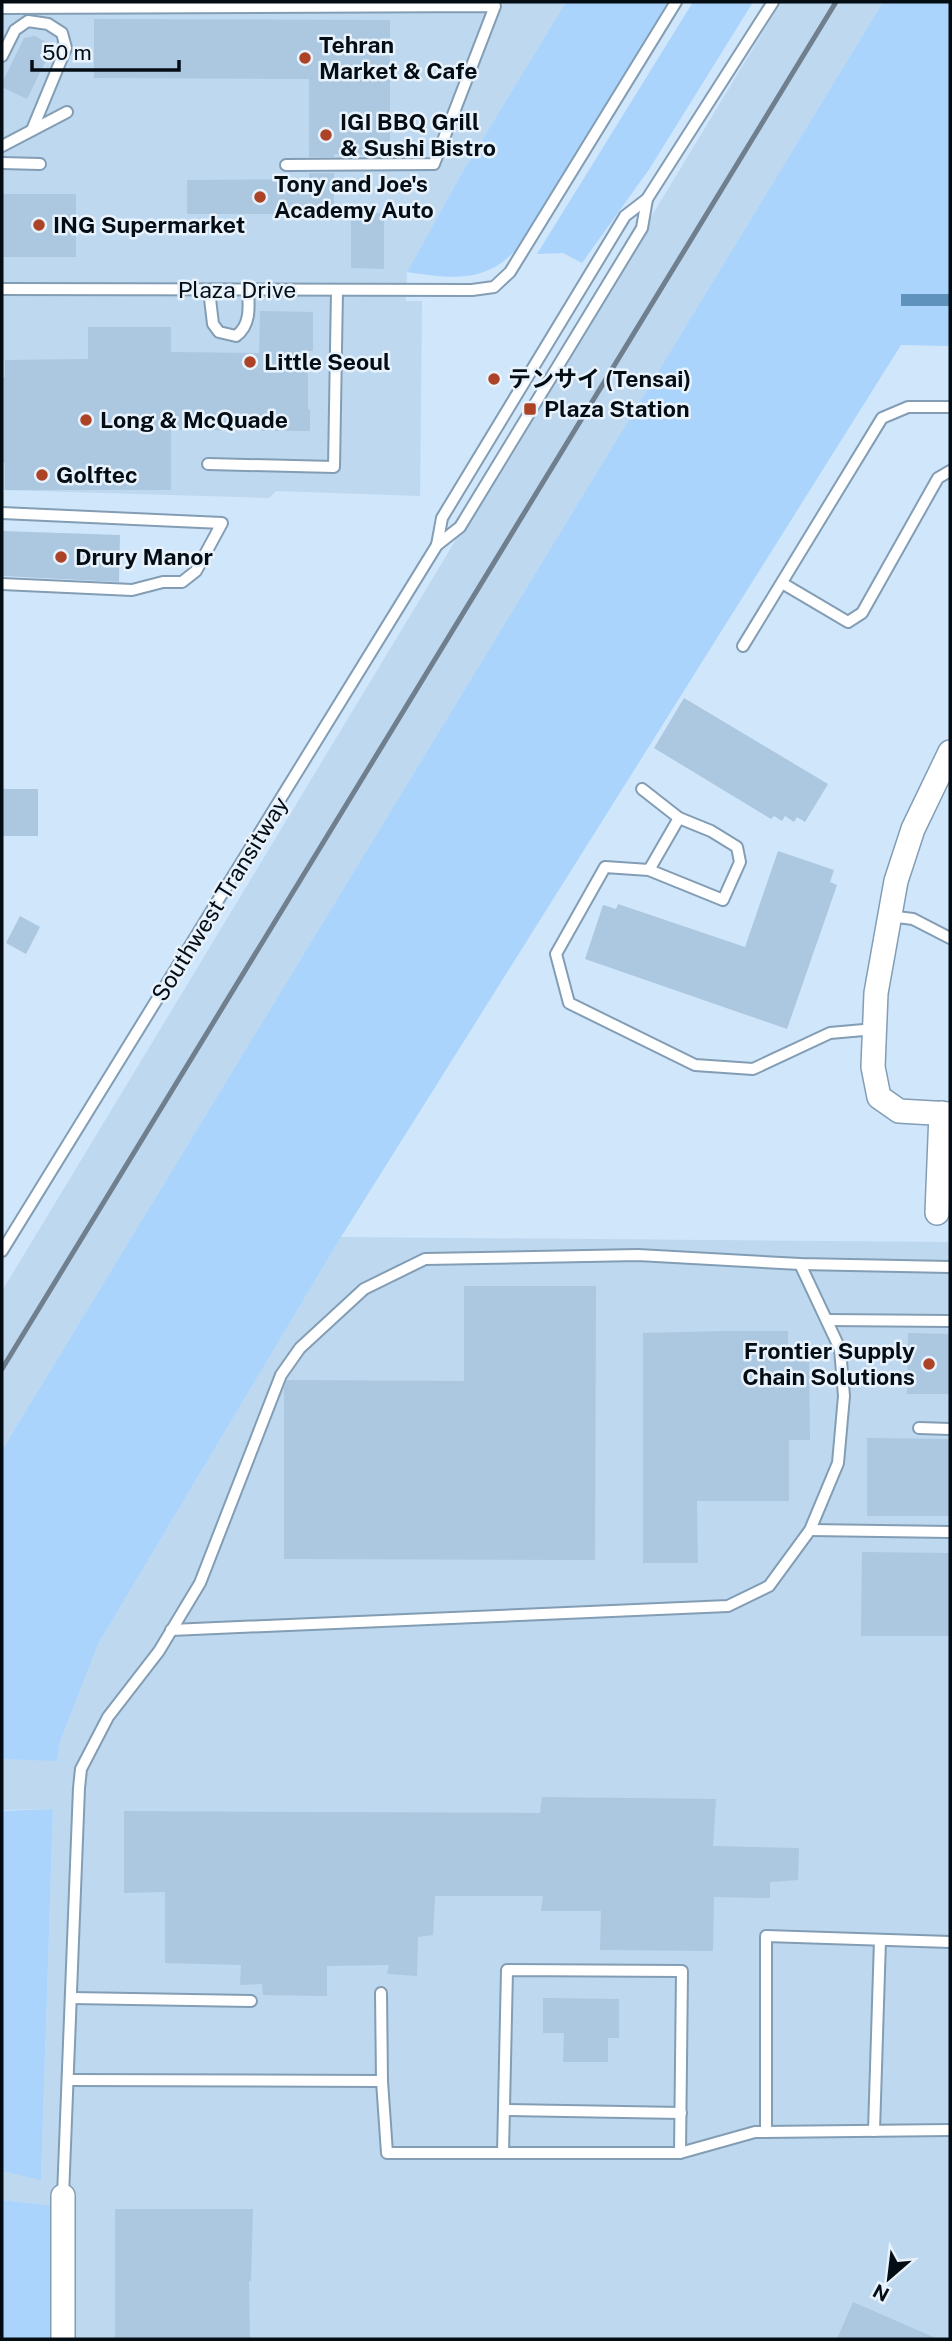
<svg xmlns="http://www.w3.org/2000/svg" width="952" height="2341" font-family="'Public Sans','Noto Sans JP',sans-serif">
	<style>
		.built { fill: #bdd8ef }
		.green { fill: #aad4fb }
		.water { fill: #6092be }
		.building { fill: #acc7e0 }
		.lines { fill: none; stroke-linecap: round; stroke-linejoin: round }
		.service-casing { stroke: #839db4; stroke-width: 14 }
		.minor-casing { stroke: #839db4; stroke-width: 26 }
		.service { stroke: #fff; stroke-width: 10 }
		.minor { stroke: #fff; stroke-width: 23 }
		.rail { stroke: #707f8e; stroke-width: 5 }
		.poi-dot { fill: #ac4326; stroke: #e7f2fc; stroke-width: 2.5 }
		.labels { text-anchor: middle; stroke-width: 5; stroke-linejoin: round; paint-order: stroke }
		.poi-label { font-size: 23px; font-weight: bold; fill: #040c14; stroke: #e7f2fc; text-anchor: start }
		.street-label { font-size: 23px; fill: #040c14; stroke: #e7f2fc }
	</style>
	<rect width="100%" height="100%" fill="#d0e6fb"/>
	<g class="built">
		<path d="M2 2H566L462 173 407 272 406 301H422L420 496 276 491 269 498 2 490Z"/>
		<path d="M781 2H883L2 1450V1291Z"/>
		<path d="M341 1237 950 1242V2339H63V2207L2 2200V2171L41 2179 53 1809 2 1810V1759L57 1760 60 1742 98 1644Z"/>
	</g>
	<g class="green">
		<path d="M566 2H670L521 244C488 284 454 279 407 272L462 173Z"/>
		<path d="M693 2H753L650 168 582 263 563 253 537 254Z"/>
		<path d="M883 2H950V346L901 345 341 1237 98 1644 60 1742 57 1761 2 1759V1450Z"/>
		<path d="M53 1809 41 2180 2 2171V1811Z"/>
		<path d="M2 2200 63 2207V2339H2Z"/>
	</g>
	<rect class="water" x="901" y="294" width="49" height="12"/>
	<g class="building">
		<path d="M94 19 390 20V155L334 154V157H309V79L94 78Z"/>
		<path d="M35 36 53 46 27 99 2 87V83L24 38Z"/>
		<path d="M309 173H334V214H187V180L309 179Z"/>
		<rect x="2" y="194" width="74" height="63"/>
		<path d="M384 213V269L351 268V214Z"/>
		<path d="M260 311 313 312V351H308V410L310 409V431L171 430V490H5V463H2V377H5V360L88 359V327H171V352L259 353Z"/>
		<path d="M2 531 120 535 119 582 2 576Z"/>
		<path d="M684 698 828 784 805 822 797 817 794 822 785 816 782 821 774 816 771 819 654 748Z"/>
		<rect x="2" y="789" width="36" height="47"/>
		<path d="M778 851 834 870 830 882 837 885 787 1029 585 959 603 905 616 909 618 904 745 947Z"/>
		<path d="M20 916 40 927 26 954 6 943Z"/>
		<path d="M464 1286H596L595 1560 284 1559V1388L287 1380 464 1381Z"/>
		<path d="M724 1331H788V1349H809L810 1440H789V1501H697L698 1563H643V1333Z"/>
		<path d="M908 1333 950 1334V1394H907Z"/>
		<path d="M867 1438 950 1439V1516H867Z"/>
		<path d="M862 1552 950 1553V1636H861Z"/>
		<path d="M542 1797 716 1799 713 1846 799 1848 798 1880 770 1882V1898L714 1897 713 1951 600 1950 601 1911H541L543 1896H435L433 1935 418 1937 417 1976 387 1974 389 1965 327 1966V1996L263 1995 262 1984 240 1985 241 1965 165 1963V1892L124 1893V1811L540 1813Z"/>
		<path d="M543 1998 619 1999V2038H608V2062H563L564 2033H543Z"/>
		<path d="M115 2209H253L251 2281H249L250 2338 115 2339Z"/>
		<path d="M853 2302 938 2339H837Z"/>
	</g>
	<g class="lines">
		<defs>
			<g id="service">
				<path d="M2 8 495 6 434 164 286 165"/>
				<path d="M2 56 15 30 28 21 48 24 62 33 66 48 32 130"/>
				<path d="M2 146 67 112"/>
				<path d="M2 163 40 164"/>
				<path d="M2 289 472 290 494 287 510 272 676 2"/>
				<path d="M209 290 213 324 219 332 236 336C251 325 249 307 248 289"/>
				<path d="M208 464 334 467 337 290"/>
				<path d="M2 513 222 523 196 571 182 582H163L132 590 2 584"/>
				<path d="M437 545 442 518 625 216 647 199 773 2"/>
				<path d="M782 583 848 622 862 613 938 478 950 471"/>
				<path d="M743 646 882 418 908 407H950"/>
				<path d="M642 789 679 818"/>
				<path d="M649 870 679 818 711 831 737 847 740 862 723 900 649 870 605 867 556 954 569 1003 695 1065 753 1069 830 1033 875 1029"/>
				<path d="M889 916 913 919 950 938"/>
				<path d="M2 1251 437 545 460 527 642 228 647 199"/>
				<path d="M827 1320 950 1321"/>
				<path d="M919 1428 950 1429"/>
				<path d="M810 1530 950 1532"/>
				<path d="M171 1630 728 1606 769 1586 810 1530 838 1463 844 1396 840 1349 800 1264"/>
				<path d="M381 1993 382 2081"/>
				<path d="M72 1998 251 2001"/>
				<path d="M69 2080 382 2081 387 2153H680L682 1971 507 1970 503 2153"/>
				<path d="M504 2110 681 2113"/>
				<path d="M874 2131 880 1940"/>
				<path d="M766 2132V1936L950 1942"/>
				<path d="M680 2153 755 2132 950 2130"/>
				<path d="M63 2196 79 1788 81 1769 108 1717 159 1651 200 1583 281 1375 300 1348 364 1289 425 1259 638 1255 800 1264 950 1267"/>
			</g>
			<g id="minor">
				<path d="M950 752 913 829 896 881 876 993 873 1067 879 1097 899 1111 950 1114"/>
				<path d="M937 1213 941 1113"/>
				<path d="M63 2339V2196"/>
			</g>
		</defs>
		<use href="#service" class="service-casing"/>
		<use href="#minor" class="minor-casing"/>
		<use href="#service" class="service"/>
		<use href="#minor" class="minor"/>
		<path class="rail" d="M2 1369 836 2"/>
	</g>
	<g class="poi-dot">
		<circle cx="305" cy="58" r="7"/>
		<circle cx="326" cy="135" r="7"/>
		<circle cx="260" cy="197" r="7"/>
		<circle cx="39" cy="225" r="7"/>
		<circle cx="250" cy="362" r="7"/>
		<circle cx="494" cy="379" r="7"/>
		<rect x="523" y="402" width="14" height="14" rx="3.5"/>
		<circle cx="86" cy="420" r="7"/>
		<circle cx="42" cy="475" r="7"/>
		<circle cx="61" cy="557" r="7"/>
		<circle cx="929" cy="1364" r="7"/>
	</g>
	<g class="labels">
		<g class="poi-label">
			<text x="319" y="53">Tehran<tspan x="319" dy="26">Market &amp; Cafe</tspan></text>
			<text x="340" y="130">IGI BBQ Grill<tspan x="340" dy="26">&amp; Sushi Bistro</tspan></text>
			<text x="274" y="192">Tony and Joe's<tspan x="274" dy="26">Academy Auto</tspan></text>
			<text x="53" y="233">ING Supermarket</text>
			<text x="264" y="370">Little Seoul</text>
			<text x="508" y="387">テンサイ (Tensai)</text>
			<text x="544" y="417">Plaza Station</text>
			<text x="100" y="428">Long &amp; McQuade</text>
			<text x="56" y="483">Golftec</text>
			<text x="75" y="565">Drury Manor</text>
			<text x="915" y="1359" text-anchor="end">Frontier Supply<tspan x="915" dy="26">Chain Solutions</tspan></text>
		</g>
		<g class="street-label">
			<text x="237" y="298">Plaza Drive</text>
			<text transform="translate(220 899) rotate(-58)" y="8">Southwest Transitway</text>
		</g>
	</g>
	<rect width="952" height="2341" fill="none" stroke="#040c14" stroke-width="7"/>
	<g transform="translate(889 2278) rotate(208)" stroke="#e7f2fc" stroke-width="5" paint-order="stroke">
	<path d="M0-5L12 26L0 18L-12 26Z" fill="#040c14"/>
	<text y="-10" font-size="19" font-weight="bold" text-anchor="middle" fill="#040c14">N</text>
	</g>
	<path d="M32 60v10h147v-10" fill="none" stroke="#040c14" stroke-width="3.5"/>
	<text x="42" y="60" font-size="21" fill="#040c14" stroke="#e7f2fc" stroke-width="5" paint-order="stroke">50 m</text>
</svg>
